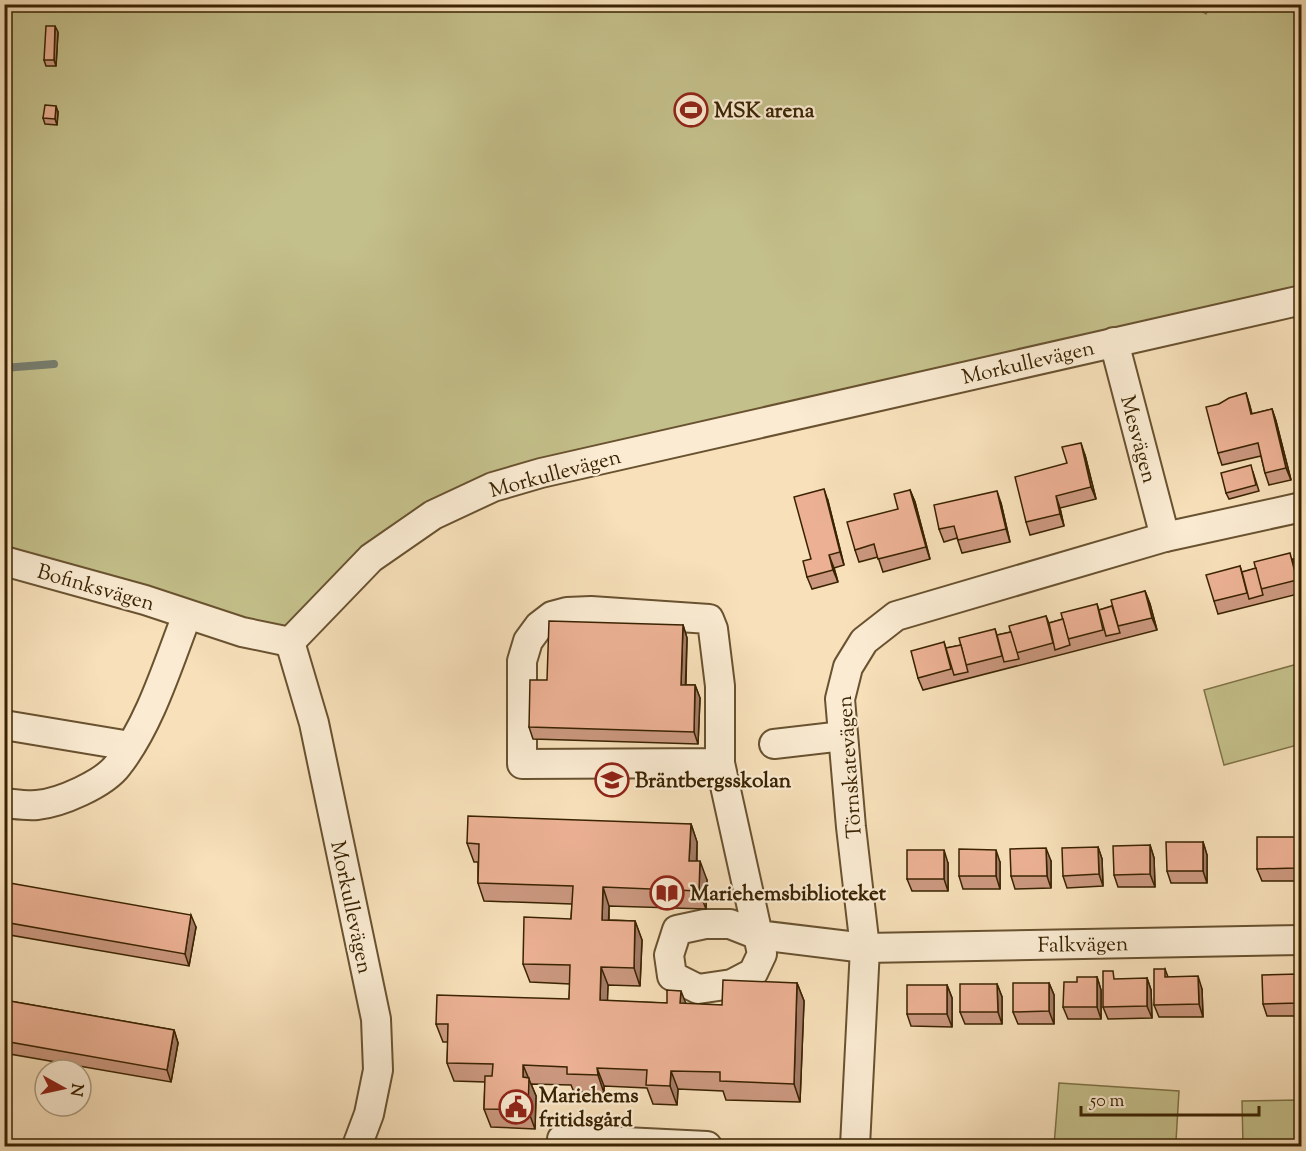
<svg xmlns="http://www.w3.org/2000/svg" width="1306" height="1151" font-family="'Sorts Mill Goudy',serif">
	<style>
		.green { fill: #c4c08b; stroke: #7f7246; stroke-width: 1.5 }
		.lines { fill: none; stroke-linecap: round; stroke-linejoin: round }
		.stream { stroke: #777e6f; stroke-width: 8 }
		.minor-casing { stroke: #695230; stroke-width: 32 }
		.minor { stroke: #faebd2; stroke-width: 28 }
		.wall { fill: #cb987f; stroke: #3a2302; stroke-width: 1.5 }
		.shaded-wall { fill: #a57c68; stroke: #3a2302; stroke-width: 1.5 }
		.building { fill: #ecb194; stroke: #3a2302; stroke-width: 1.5 }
		.labels { text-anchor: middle; stroke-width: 4.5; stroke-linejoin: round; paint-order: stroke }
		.poi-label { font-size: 21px; font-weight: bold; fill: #3a2302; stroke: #faebd2; text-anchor: start }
		.street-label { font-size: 21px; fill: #3a2302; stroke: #faebd2 }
	</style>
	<rect width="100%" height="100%" fill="#f7e0ba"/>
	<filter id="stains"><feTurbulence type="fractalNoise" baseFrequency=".00333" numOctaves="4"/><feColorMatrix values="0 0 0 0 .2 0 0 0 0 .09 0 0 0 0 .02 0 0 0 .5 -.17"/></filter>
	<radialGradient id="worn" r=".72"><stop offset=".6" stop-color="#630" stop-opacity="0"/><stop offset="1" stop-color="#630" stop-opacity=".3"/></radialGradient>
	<g class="green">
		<path d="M1191 4 1206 14 1210 5H1301V300L1114 342 433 515 290 642 5 561 4 5Z"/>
		<path d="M1301 663V744L1224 765 1204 690Z"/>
		<path d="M1059 1083 1179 1091 1176 1141 1216 1143V1146H1054Z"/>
		<path d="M1301 1100V1146H1243L1242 1101Z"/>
	</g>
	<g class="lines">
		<path class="stream" d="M4 368 54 364"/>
		<defs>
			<g id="minor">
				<path d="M1114 342 1165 537"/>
				<path d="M4 561 145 600 242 632 290 642"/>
				<path d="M290 642 371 558 433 515 493 487 541 473 1302 300"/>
				<path d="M290 642 314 723 376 1019 378 1070 369 1114 357 1146"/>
				<path d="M4 725 130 746"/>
				<path d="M774 744 843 736"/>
				<path d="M720 763 522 764V661L528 641 539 626 552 616 567 612 591 611 709 619 713 629 720 686V763L758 935 762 954 753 973 732 984 698 989 672 976 669 955 677 930 705 924H730L758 935 865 948 1302 940"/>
				<path d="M4 803C15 804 26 806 37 805 60 803 104 784 118 765 150 724 168 664 187 615"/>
				<path d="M562 1139 707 1146"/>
				<path d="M855 1146 865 948 851 827 840 699 848 667 864 641 896 616 1165 537 1302 507"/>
			</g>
		</defs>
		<use href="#minor" class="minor-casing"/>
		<use href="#minor" class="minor"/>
	</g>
	<g class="wall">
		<path d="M58 32 56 66H46L44 60Z"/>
		<path d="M58 112 57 125 45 124 43 118Z"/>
		<path d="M1246 393 1252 414 1272 409 1276 421 1291 480 1269 485 1265 473 1261 456 1222 465 1218 453 1219 404Z"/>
		<path d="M1085 455 1096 499 1060 508 1064 526 1030 535 1026 522 1067 463Z"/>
		<path d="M1253 472 1259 491 1229 499 1226 493Z"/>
		<path d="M910 490 915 502 930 559 883 572 878 557 859 562 855 550 898 509Z"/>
		<path d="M828 501 844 565 834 568 838 582 812 589 807 577 811 559Z"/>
		<path d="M1001 503 1010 542 962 553 957 538 944 542 939 529Z"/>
		<path d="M1302 557V593L1218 614 1214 601 1240 566 1242 572Z"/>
		<path d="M1145 591 1150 604 1157 630 923 690 918 678 944 642 946 648 961 645 995 629 997 635 1011 632 1046 616 1049 623 1063 619 1097 604 1099 610 1112 606Z"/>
		<path d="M683 625 687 638 686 685H695L700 698 698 744 533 739 529 727 547 680Z"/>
		<path d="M691 824 697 842V861L707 880 706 909 609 906V920L635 921 642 940 640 986 608 985 607 1001 722 1005 797 983 804 1001 800 1102 726 1100 723 1091 678 1089 677 1105 653 1104 647 1088 604 1086V1093L574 1092 571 1085 531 1084 536 1096 535 1129 491 1127 484 1109 485 1082 454 1081 447 1063 448 1042H443L436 1024 569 999 570 984 530 982 523 964 571 919 572 904 484 901 478 883V862H474L467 843Z"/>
		<path d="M1203 842 1207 855V883H1171L1167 871Z"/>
		<path d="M1150 845 1154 858 1155 887H1118L1114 875Z"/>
		<path d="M1098 847 1102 859 1103 886 1067 888 1063 876Z"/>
		<path d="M1299 849V881H1262L1257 869Z"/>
		<path d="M1051 861V888L1015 889 1011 876Z"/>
		<path d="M1000 862V889H963L959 876Z"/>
		<path d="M948 863V891H912L907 879Z"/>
		<path d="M4 882 196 927 189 966 4 934Z"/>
		<path d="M1165 969 1168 977 1202 989 1203 1017H1159L1154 1005Z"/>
		<path d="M1298 974 1302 985V1016H1267L1263 1004Z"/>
		<path d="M1097 977 1101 990V1019H1068L1063 1007 1077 982Z"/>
		<path d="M1147 978 1151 990 1152 1018 1108 1019 1103 1007Z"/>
		<path d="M1049 983 1054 995V1024H1018L1013 1012Z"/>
		<path d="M997 984 1002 997V1024H965L960 1012Z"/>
		<path d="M947 985 952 998V1027L911 1026 907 1014Z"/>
		<path d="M4 1000 174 1030 178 1043 171 1082 4 1053Z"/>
	</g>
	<g class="shaded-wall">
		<path d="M55 26 58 32 56 66 54 60Z"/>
		<path d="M56 106 58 112 57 125 55 119Z"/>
		<path d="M1246 393 1250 406 1255 427 1251 414Z"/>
		<path d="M1272 409 1276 421 1291 480 1286 468Z"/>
		<path d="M1081 443 1085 455 1096 499 1091 487Z"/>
		<path d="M824 489 828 501 844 565 840 552Z"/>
		<path d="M910 490 915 502 930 559 926 547Z"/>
		<path d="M997 491 1001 503 1010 542 1006 529Z"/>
		<path d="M1056 496 1060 508 1064 526 1060 514Z"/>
		<path d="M829 555 834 568 838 582 833 570Z"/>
		<path d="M1145 591 1150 604 1157 630 1152 618Z"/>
		<path d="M683 625 687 638 685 697 681 685Z"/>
		<path d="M695 685 700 698 698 744 694 732Z"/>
		<path d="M691 824 697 842 696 879 689 861Z"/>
		<path d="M1295 837 1299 849V881L1295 868Z"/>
		<path d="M1203 842 1207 855V883L1203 871Z"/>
		<path d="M1150 845 1154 858 1155 887 1150 874Z"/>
		<path d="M1098 847 1102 859 1103 886 1099 874Z"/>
		<path d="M1046 848 1051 861V888L1047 876Z"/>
		<path d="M944 850 948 863V891L944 879Z"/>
		<path d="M996 850 1000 862V889L996 876Z"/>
		<path d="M700 861 707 880 706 909 699 891Z"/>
		<path d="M603 887 609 906 608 939 602 920Z"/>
		<path d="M191 915 196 927 189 966 185 954Z"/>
		<path d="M635 921 642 940 640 986 634 968Z"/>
		<path d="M601 967 608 985 607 1019 600 1000Z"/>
		<path d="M1298 974 1302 985V1013L1298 1003Z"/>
		<path d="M1198 976 1202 989 1203 1017 1199 1004Z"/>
		<path d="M1097 977 1101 990V1019L1097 1007Z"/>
		<path d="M1147 978 1151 990 1152 1018 1147 1006Z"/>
		<path d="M797 983 804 1001 800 1102 794 1084Z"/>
		<path d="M1049 983 1054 995V1024L1049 1011Z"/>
		<path d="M997 984 1002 997V1024L998 1012Z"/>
		<path d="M947 985 952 998V1027L947 1014Z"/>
		<path d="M681 991 688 1009 680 1003Z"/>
		<path d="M174 1030 178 1043 171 1082 167 1070Z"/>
		<path d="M523 1065 536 1096 535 1129 528 1110 523 1077Z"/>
		<path d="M597 1068 604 1086V1093L598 1075Z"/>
		<path d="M671 1071 678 1089 677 1105 670 1086Z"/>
	</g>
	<g class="building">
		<path d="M46 26H55L54 60H44Z"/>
		<path d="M45 105 56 106 55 119 43 118Z"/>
		<path d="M1246 393 1251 414 1272 409 1286 468 1265 473 1258 443 1218 453 1206 407 1219 404 1229 398Z"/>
		<path d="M1302 402V417L1298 403Z"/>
		<path d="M1081 443 1091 487 1056 496 1060 514 1026 522 1015 477 1067 463 1062 447Z"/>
		<path d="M1251 465 1256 485 1226 493 1221 473Z"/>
		<path d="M824 489 840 552 829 555 833 570 807 577 803 561 811 559 794 497Z"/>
		<path d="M910 490 926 547 878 559 874 544 855 550 847 522 898 509 894 494Z"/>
		<path d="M997 491 1006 529 958 540 954 526 939 529 934 505Z"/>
		<path d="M1290 553 1297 580 1261 589 1254 562Z"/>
		<path d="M1302 557V586H1300L1293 559Z"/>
		<path d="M1240 566 1247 593 1214 601 1206 575Z"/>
		<path d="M1256 568 1263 595 1249 599 1242 572Z"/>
		<path d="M1145 591 1152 618 1118 626 1111 600Z"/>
		<path d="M1097 604 1103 630 1068 639 1061 613Z"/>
		<path d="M1112 606 1120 633 1106 636 1099 610Z"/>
		<path d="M1046 616 1053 643 1016 653 1009 626Z"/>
		<path d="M1063 619 1070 645 1055 650 1049 623Z"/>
		<path d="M549 621 683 625 681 685H695L694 732 529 727 530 680H547Z"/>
		<path d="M995 629 1002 656 966 665 959 638Z"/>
		<path d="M1011 632 1019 659 1004 662 997 635Z"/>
		<path d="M944 642 951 669 918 678 911 651Z"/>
		<path d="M961 645 968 672 954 675 946 648Z"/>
		<path d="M468 816 691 824 689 861H700L699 891 603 887 602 920 635 921 634 968 601 967 600 1000 667 1003V990L681 991 680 1003 722 1005 723 980 797 983 794 1084 720 1081V1072L671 1071 670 1086 646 1085 647 1070 597 1068 598 1075 567 1074V1067L523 1065V1077L529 1078 528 1110 484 1109 485 1076H492L493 1064 447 1063 448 1024H436L437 995 569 999 570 965 523 964 524 917 571 919 573 886 478 883 479 844 467 843Z"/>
		<path d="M1257 837H1295V868L1257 869Z"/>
		<path d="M1166 842H1203V871H1167Z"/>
		<path d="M1150 845V874L1114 875 1113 846Z"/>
		<path d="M1098 847 1099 874 1063 876 1062 848Z"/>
		<path d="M1046 848 1047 876H1011L1010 849Z"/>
		<path d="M959 849 996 850V876H959Z"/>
		<rect x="907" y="850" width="37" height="29"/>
		<path d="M4 882 191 915 185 954 4 922Z"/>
		<path d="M1154 969H1165V977L1198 976 1199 1004 1154 1005Z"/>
		<path d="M1103 971H1113L1114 979 1147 978V1006L1103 1007Z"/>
		<path d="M1298 974V1003L1263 1004 1262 975Z"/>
		<path d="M1077 977H1097V1007H1063L1064 982H1077Z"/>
		<path d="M1013 983H1049V1011L1013 1012Z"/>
		<path d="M960 984H997L998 1012H960Z"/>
		<rect x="907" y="985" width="40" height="29"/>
		<path d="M4 1000 174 1030 167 1070 4 1041Z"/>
	</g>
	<defs>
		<symbol id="stadium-ring" viewBox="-11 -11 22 22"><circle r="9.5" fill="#faebd2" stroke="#8f2418" stroke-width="1.5"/><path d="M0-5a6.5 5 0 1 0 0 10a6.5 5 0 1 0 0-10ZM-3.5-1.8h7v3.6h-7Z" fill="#8f2418"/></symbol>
		<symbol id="school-ring" viewBox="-11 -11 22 22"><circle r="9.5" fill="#faebd2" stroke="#8f2418" stroke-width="1.5"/><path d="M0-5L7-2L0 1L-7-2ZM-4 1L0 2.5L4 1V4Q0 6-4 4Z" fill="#8f2418"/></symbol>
		<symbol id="library-ring" viewBox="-11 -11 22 22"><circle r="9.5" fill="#faebd2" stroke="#8f2418" stroke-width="1.5"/><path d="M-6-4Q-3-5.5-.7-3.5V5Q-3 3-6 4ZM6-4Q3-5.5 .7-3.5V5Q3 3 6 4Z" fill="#8f2418"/></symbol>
		<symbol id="civic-ring" viewBox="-11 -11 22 22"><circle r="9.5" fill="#faebd2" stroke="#8f2418" stroke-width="1.5"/><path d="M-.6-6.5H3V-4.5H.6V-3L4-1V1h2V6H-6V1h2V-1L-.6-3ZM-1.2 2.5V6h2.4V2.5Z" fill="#8f2418"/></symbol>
	</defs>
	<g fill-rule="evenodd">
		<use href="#stadium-ring" x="672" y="91" width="38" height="38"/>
		<use href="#school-ring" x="593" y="761" width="38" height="38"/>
		<use href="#library-ring" x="648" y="874" width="38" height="38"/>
		<use href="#civic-ring" x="497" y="1088" width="38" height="38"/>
	</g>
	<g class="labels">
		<g class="poi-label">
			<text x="714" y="117">MSK arena</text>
			<text x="635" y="787">Bräntbergsskolan</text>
			<text x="690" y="900">Mariehemsbiblioteket</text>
			<text x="539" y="1102">Mariehems<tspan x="539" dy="24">fritidsgård</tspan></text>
		</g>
		<g class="street-label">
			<text transform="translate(1028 362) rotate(-13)" y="7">Morkullevägen</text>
			<text transform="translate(1139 439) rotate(75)" y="7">Mesvägen</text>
			<text transform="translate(555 473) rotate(-15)" y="7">Morkullevägen</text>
			<text transform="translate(96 587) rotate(16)" y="7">Bofinksvägen</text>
			<text transform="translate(849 767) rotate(-94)" y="7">Törnskatevägen</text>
			<text transform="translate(352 907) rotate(78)" y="7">Morkullevägen</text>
			<text transform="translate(1083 944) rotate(-1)" y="7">Falkvägen</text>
		</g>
	</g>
	<rect width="1306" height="1151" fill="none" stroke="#f7e0ba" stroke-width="24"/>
	<rect x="6" y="6" width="1294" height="1139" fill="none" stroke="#3a2302" stroke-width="3"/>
	<rect x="12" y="12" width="1282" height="1127" fill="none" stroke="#3a2302" stroke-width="1.5"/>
	<g transform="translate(63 1088) rotate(98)"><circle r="28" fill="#faebd2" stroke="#ad9b7f" stroke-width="1.5"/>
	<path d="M0-4.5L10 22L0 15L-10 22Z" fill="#8f2418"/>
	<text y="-9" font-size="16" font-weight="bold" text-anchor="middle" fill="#3a2302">N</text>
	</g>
	<path d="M1081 1106v9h178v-9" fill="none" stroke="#3a2302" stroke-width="3"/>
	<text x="1090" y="1106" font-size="18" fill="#3a2302" stroke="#faebd2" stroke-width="4.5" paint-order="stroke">50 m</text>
	<rect width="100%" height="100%" filter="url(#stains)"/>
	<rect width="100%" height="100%" fill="url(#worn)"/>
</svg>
